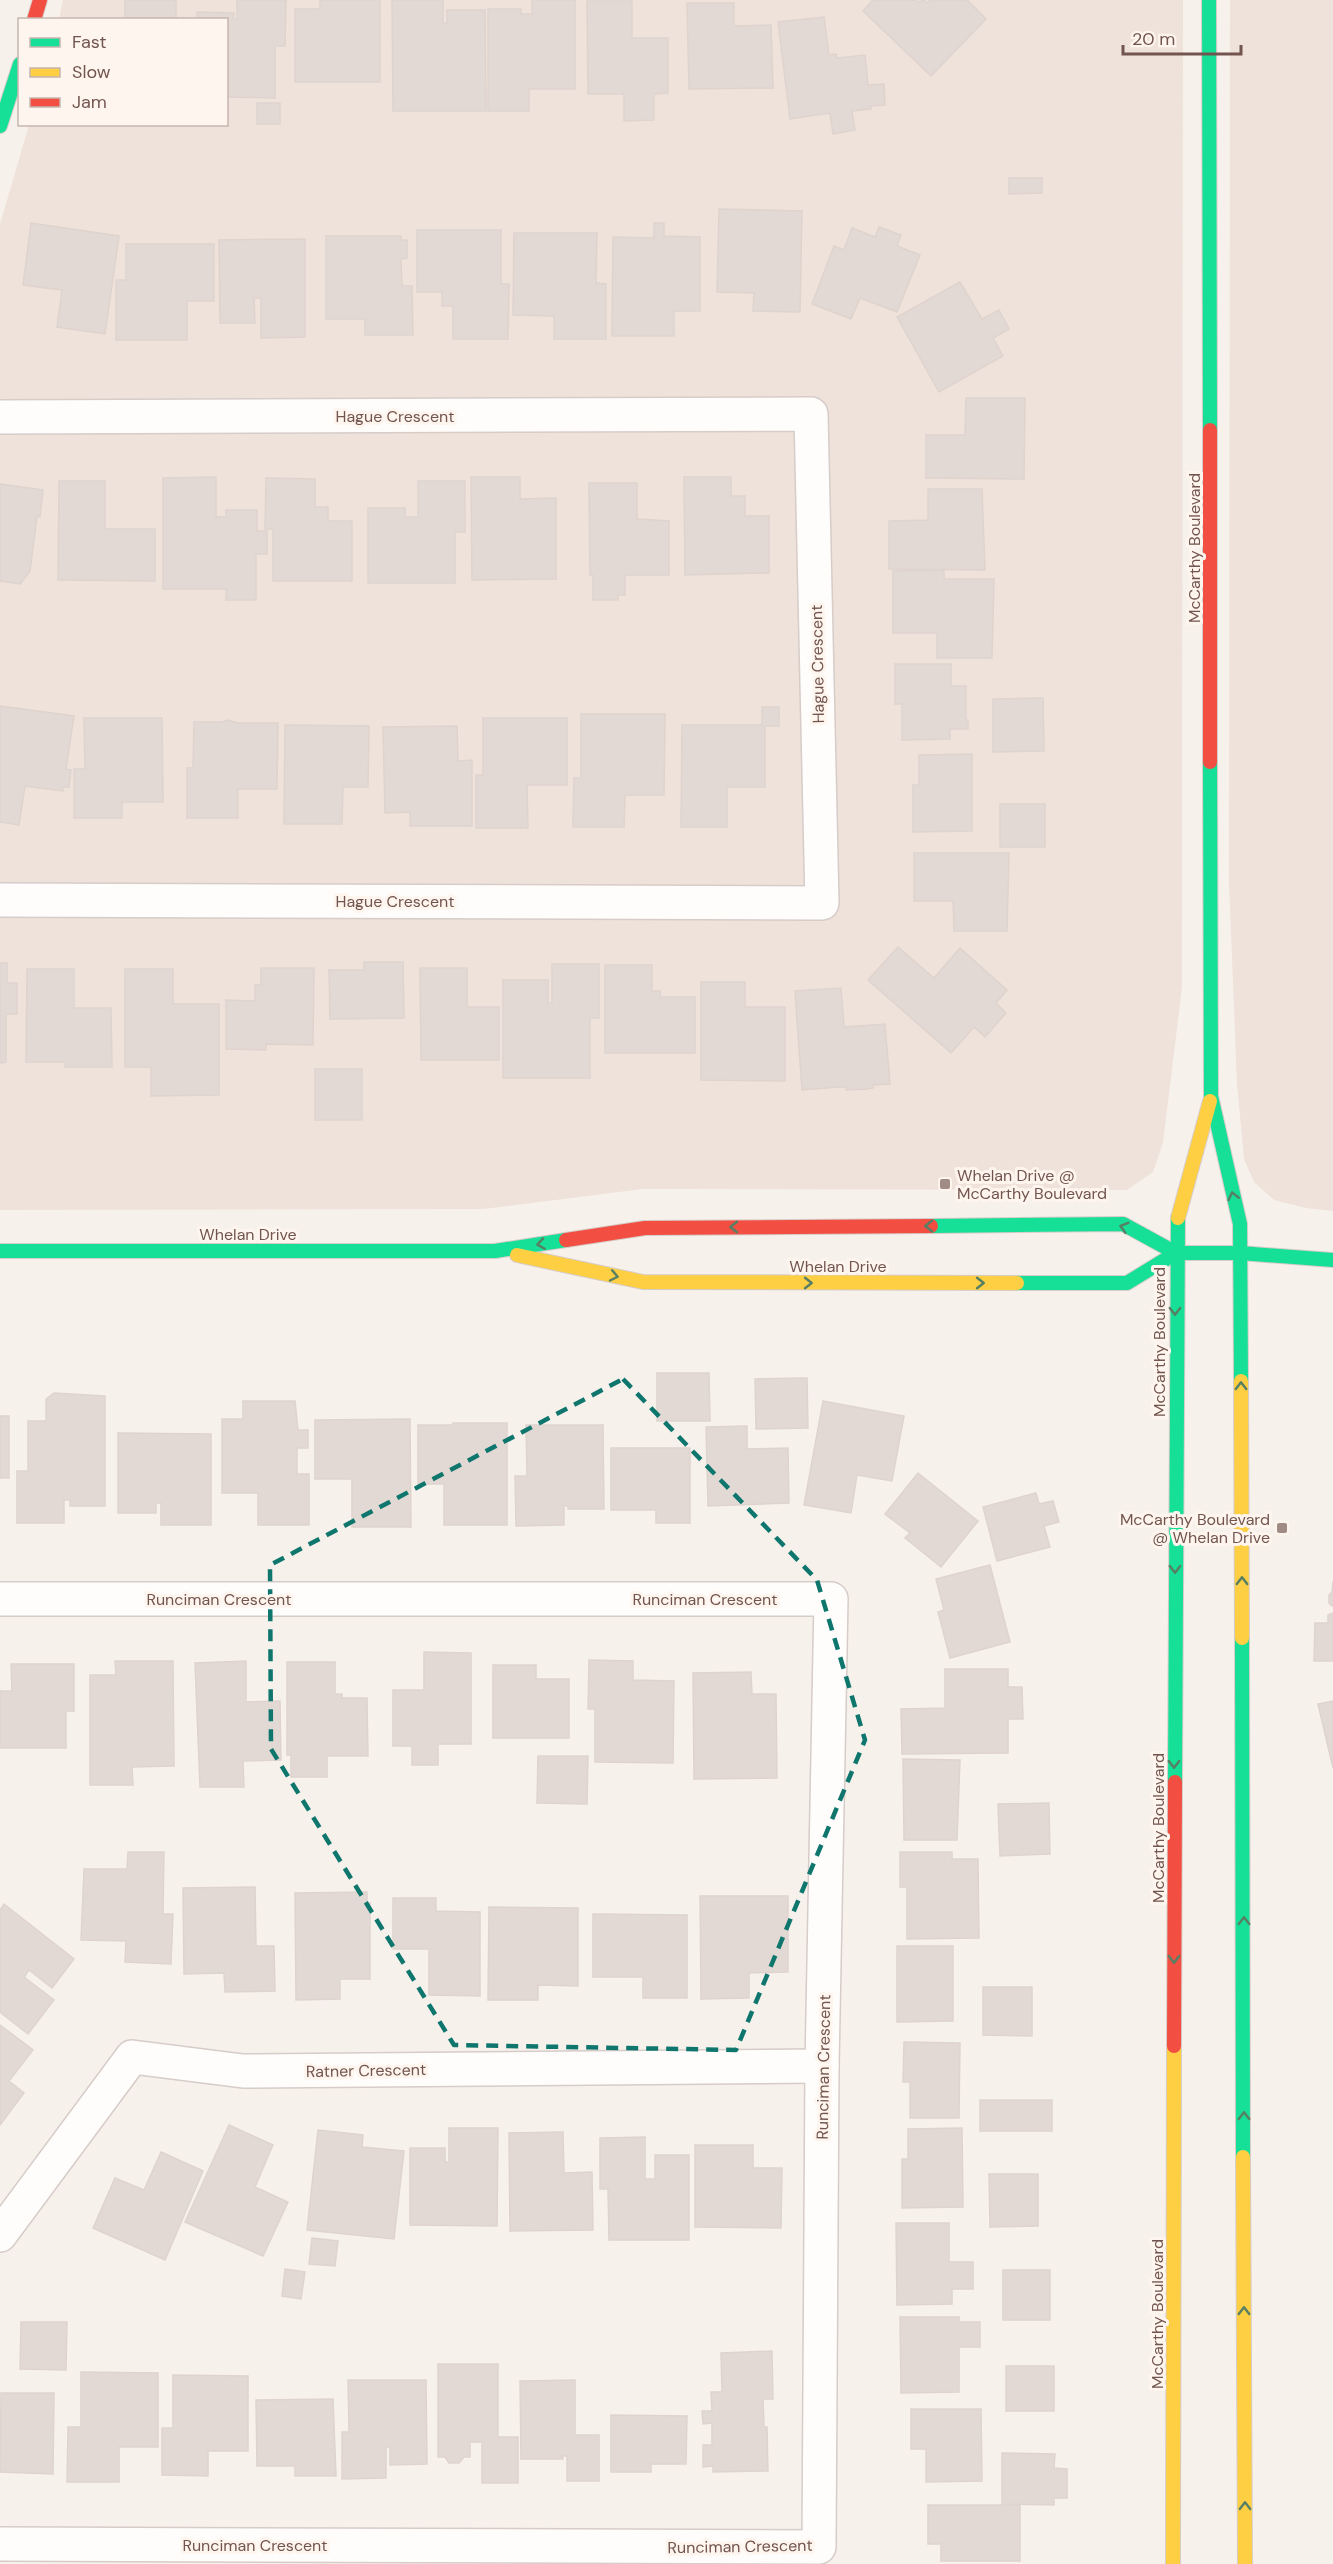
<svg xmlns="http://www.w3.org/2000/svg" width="1333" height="2564" font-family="'DM Sans',sans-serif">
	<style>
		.residential { fill: #efe2da }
		.building { fill: #e3d9d4; stroke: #dfd3ce; stroke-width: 1.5 }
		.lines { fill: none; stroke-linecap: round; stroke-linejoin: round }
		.street-casing { stroke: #d6ccc8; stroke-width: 36 }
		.fast-casing { stroke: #d6ccc8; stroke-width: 16 }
		.slow-casing { stroke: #d6ccc8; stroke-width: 16 }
		.jam-casing { stroke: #d6ccc8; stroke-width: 16 }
		.street { stroke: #fefdfc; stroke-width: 33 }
		.fast { stroke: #16e098; stroke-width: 14 }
		.slow { stroke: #ffcf43; stroke-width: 14 }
		.jam { stroke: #f24e42; stroke-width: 14 }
		.oneway { stroke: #567f64 }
		.marked { fill: none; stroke: #0f766e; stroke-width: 4.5; stroke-dasharray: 12 8; stroke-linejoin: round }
		.poi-dot { fill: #a18c85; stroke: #fef5ee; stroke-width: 2 }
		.labels { text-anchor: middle; stroke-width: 6; stroke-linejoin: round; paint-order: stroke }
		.street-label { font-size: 16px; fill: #72554e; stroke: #fef5ee }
		.poi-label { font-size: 16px; fill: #72554e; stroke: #fef5ee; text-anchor: start }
	</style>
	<rect width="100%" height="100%" fill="#f7f1ec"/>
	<g class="residential">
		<path d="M63 0H1183L1182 987 1163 1143 1153 1172 1127 1190 643 1189 484 1209 0 1210V224L29 125 226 124V20L59 19Z"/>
		<path d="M1230 0H1333V1211L1306 1208 1274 1200 1254 1182 1244 1159 1237 1084 1229 883Z"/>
	</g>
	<g class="building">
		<rect x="125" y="0" width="51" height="20"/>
		<path d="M237 0H286L285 46H275V98L226 97V20H197V12L234 13 233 19H237Z"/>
		<path d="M320 0H380V82H295V9H320Z"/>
		<path d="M392 0H443V24L447 23V10H485L486 111H393Z"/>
		<path d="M532 0H575V89H529V111H488V9H521V14H532Z"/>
		<path d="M873 0H915L918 2 924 0 927 3 930 0H967L986 19 931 76 863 11Z"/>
		<path d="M587 1H632V38H668V93L654 94V120L624 121V94H588Z"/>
		<path d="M687 3H734V26L771 25 773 88 689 89Z"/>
		<path d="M824 17 829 55 836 54 837 58 865 55 868 85 884 84 885 105 871 106V109L852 111 855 130 833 134 830 113 790 119 778 22Z"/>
		<rect x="257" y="103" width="23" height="21"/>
		<path d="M1009 178H1042V193L1009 194Z"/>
		<path d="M719 209 802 211 800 312 753 311 754 293 717 292Z"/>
		<path d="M31 223 119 236 105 334 57 327 62 290 23 285Z"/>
		<path d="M654 223H664V236L700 237V311H674V336H612L613 237 654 238Z"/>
		<path d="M879 227 901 235 897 246 920 255 897 312 860 298 851 319 812 304 834 246 844 250 852 228 875 237Z"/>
		<path d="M417 230H501V284H509L508 339H453V306H442V292H417Z"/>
		<path d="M514 233H597L596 283 606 284V339H554V316L513 315Z"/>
		<path d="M326 236H401V240H407V258L401 259 402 286H412L413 335H365V319H326Z"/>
		<path d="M305 239V337L261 338V298H254L255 323H220L219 240Z"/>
		<path d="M126 244H214V301H187V340H116V280H126Z"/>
		<path d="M960 282 982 319 999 310 1009 329 993 338 1003 356 939 392 897 317Z"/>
		<path d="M966 398H1025L1024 479 926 478V435H965Z"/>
		<path d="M216 477V517H226V510H257V531H267V554H256V600H226V589H163V478Z"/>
		<path d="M471 477H520V499L556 498V579L472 580Z"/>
		<path d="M684 477H731V496H745V516H769V573L685 575Z"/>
		<path d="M266 478 315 479V507H328V521H352V581H273V529H265Z"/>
		<path d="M59 481H105V529H155V581L58 580Z"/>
		<path d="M418 481H465V532H455V583H368V508H405V517H418Z"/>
		<path d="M589 483H637V519L669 521V575H625V595H618V600H593V575H590Z"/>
		<path d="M0 484 43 490 40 517 37 516 30 571 20 584 0 581Z"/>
		<path d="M928 489H982L985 570 889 569V521L928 520Z"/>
		<path d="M944 570V579H994L992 658H937V633H893V571Z"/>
		<path d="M895 664H951V686H966V720H968V729H950V739L902 740V704H895Z"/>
		<path d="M1043 698 1044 751 993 752V699Z"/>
		<path d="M0 706 74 716 66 769 71 770 69 787H63V791L25 786 19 825 0 822Z"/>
		<path d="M762 707H779V726H765V787H727V827H681L682 725H762Z"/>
		<path d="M581 714H665L664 795H625L624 827H573L574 778H581Z"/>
		<path d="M84 718H162L163 802H122V818H74V769H85Z"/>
		<path d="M483 718H567V785H527L528 828H476V775H483Z"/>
		<path d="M227 720 238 723H278L277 789H238V818H187V768H193L194 722H222Z"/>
		<path d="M285 725 369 726 368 787H343L342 824H284Z"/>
		<path d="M457 726 458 761 472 760V826H410V812L385 813 383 727Z"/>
		<path d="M972 754V831L913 832V785H919V755Z"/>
		<rect x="1000" y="804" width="45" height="43"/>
		<path d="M914 853H1009L1007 931H954L953 901H914Z"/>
		<path d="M898 947 934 978 960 948 1007 990 996 1003 1006 1013 985 1037 974 1027 951 1053 868 980Z"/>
		<path d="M364 962H403L404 1018 330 1019 329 970H364Z"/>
		<path d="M0 963H7V983H17V1014H6V1062L0 1063Z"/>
		<path d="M552 964H599V1018H590V1078H503V980H548V1003H552Z"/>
		<path d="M605 965H652V991H660V997H695V1053H605Z"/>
		<path d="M261 968H314L313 1045 266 1044V1050L226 1049V1000L255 1001V985H261Z"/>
		<path d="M420 968H467V1007H499V1060H421Z"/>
		<path d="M27 969H74V1008H111L112 1067H65L66 1062H26Z"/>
		<path d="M125 969H173V1004H219V1095L151 1096V1067H125Z"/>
		<path d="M701 982H745V1007H785V1081L701 1080Z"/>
		<path d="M841 988 844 1027 885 1024 890 1084 873 1085V1088L868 1089 846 1090V1087H839L802 1090 795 991Z"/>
		<rect x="315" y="1069" width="47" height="51"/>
		<path d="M657 1373H709L710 1421H657Z"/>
		<path d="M807 1378 808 1428 756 1429 755 1379Z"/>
		<path d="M54 1393 105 1396V1506H70V1500H64V1523H17V1471H28V1421H46V1399Z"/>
		<path d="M243 1401H295L298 1430H308V1448H297V1474H309V1525H258V1493H222V1419H243Z"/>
		<path d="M823 1401 904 1416 892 1481 857 1475 851 1513 804 1505Z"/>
		<rect x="0" y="1416" width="9" height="62"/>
		<path d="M410 1419 411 1527H352V1479H315V1420Z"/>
		<path d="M453 1423H507V1525H444V1484H418V1425H453Z"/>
		<path d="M526 1425H603L604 1509H568V1506H564V1525L516 1526 515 1476H527Z"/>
		<path d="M747 1426V1449L788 1448 789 1503 708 1506 706 1427Z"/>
		<path d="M118 1433 211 1434V1525H161V1503H156V1513H118Z"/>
		<path d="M611 1448H690V1523H656V1510H611Z"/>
		<path d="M918 1473 978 1521 941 1567 905 1538 910 1533 885 1514Z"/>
		<path d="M1036 1493 1039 1504 1053 1501 1059 1522 1044 1526 1050 1547 997 1561 983 1507Z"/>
		<path d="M990 1565 1010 1642 950 1658 938 1612 944 1610 936 1579Z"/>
		<path d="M1333 1581V1606H1332L1329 1603V1595L1332 1592Z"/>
		<path d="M1333 1613V1661H1314L1315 1623H1328V1615Z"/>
		<path d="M424 1652 471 1653V1744H438V1765H412V1746H393V1690H424Z"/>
		<path d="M589 1660 633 1661V1680L674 1681 673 1763 595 1762V1709H588Z"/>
		<path d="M115 1661H173L174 1766 132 1767 133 1785H90V1675H116Z"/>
		<path d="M246 1661V1702L280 1701 281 1760 243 1761 244 1787H200L195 1663Z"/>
		<path d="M287 1662H335V1694H342V1698H367L368 1756H327V1777H291V1755H287Z"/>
		<path d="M11 1664H74V1711H66V1748H0V1691H12Z"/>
		<path d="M493 1665H536V1679H569V1738H493Z"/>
		<path d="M945 1669H1008V1687H1022L1023 1719H1008V1753L902 1754 901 1709 945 1708Z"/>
		<path d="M751 1672 752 1694H776L777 1778 694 1779 693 1673Z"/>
		<path d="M1333 1701V1768L1318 1704Z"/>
		<path d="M538 1756H588L587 1804 537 1803Z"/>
		<path d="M903 1759 960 1760 957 1840H904Z"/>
		<path d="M1049 1803 1050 1854 1000 1856 998 1804Z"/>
		<path d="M128 1852H164L163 1914H173L171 1964 125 1962 126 1941 81 1940 84 1869H127Z"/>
		<path d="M900 1852H952V1859H978L979 1938 907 1939V1887H900Z"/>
		<path d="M255 1887 256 1946H274L275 1991 225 1992 224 1973 184 1974 183 1888Z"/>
		<path d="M367 1892V1904L370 1903V1979H340V1999L296 2000 295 1893Z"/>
		<path d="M700 1896H788V1972L749 1973V1998L701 1999Z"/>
		<path d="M393 1898H436V1911L480 1912V1996L429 1995V1949H393Z"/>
		<path d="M4 1904 74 1959 52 1988 29 1970 24 1977 54 2000 28 2034 0 2012V1910Z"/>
		<path d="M489 1907 578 1908V1986L538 1985V2000H488Z"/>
		<path d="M593 1914 687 1915V1998H643V1977H593Z"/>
		<path d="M897 1946H953V2021L897 2022Z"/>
		<path d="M983 1987H1032V2036L983 2035Z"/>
		<path d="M0 2025 33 2050 9 2081 24 2093 0 2125Z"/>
		<path d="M904 2042 960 2043 959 2118H910V2082H903Z"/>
		<rect x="980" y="2100" width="72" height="31"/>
		<path d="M229 2125 273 2145 255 2187 288 2202 263 2256 185 2222Z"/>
		<path d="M449 2128H498L497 2226 410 2225V2148H445V2162H449Z"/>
		<path d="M962 2128 963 2207 902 2208V2159H908V2129Z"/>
		<path d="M318 2130 363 2135 362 2147 404 2151 394 2239 307 2230Z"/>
		<path d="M563 2132 564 2173 592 2172 593 2230 510 2231 509 2133Z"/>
		<path d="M645 2137V2179H655V2155H689V2240H609L608 2189H600V2138Z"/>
		<path d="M695 2145H753V2168H782L781 2228 695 2227Z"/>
		<path d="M161 2152 203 2171 165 2260 93 2228 115 2178 144 2190Z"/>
		<path d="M989 2174H1038V2226L990 2227Z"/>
		<path d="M896 2223H949V2262H973V2289H952V2304L897 2305Z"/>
		<path d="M312 2238 338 2241 335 2266 309 2264Z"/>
		<path d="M285 2269 305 2272 301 2299 282 2296Z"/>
		<rect x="1003" y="2270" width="47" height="50"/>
		<path d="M900 2317H959V2322H980V2347H959V2392L901 2393Z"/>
		<path d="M21 2322H67L66 2370 20 2369Z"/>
		<path d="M772 2351 773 2399H763L764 2427H767L768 2471 713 2472V2466L703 2467V2445H712V2423L703 2424 702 2411H712L711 2392H722L721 2353Z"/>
		<path d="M438 2364H498V2437H518V2483H482V2442H470V2457H464L459 2463H449L445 2457H438Z"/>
		<rect x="1006" y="2366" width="48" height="45"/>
		<path d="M81 2372 158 2373V2447H119V2482H67L68 2427H81Z"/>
		<path d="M173 2375 248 2376V2451H208V2476L162 2475V2428H173Z"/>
		<path d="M348 2380H426L427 2464 390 2465V2447H386V2478L342 2479V2432H349Z"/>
		<path d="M575 2380V2435H599V2481H567V2456H562L563 2459H521L520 2381Z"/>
		<path d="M1 2393H54L53 2474 0 2472Z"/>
		<path d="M333 2399 336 2476H295V2466H257L256 2400Z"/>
		<path d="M911 2409H981L982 2481 926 2482V2449H911Z"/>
		<path d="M611 2415 687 2416 686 2464H651V2472H611Z"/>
		<path d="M1002 2453 1055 2454 1054 2468 1067 2469V2498H1054V2505L1002 2504Z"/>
		<path d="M928 2505H1020V2561H941V2544H928Z"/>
	</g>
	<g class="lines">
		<defs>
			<g id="street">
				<path d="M0 417 811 414 822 903 0 900"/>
				<path d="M0 1599H831L822 2066 819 2547 0 2544"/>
				<path d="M0 2235 132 2057 243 2071 822 2066"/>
			</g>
			<g id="fast">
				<path d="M1209 0 1210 430"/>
				<path d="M0 126 20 64"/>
				<path d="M1210 762 1211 1096 1240 1224 1241 1381"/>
				<path d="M931 1226 1123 1224 1176 1253H1240L1333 1260"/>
				<path d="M0 1251H495L566 1240"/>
				<path d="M1017 1283H1127L1176 1253"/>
				<path d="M1242 1638 1243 2157"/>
				<path d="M1175 1782 1178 1218"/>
			</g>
			<g id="slow">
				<path d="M1178 1218 1210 1101"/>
				<path d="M517 1255 643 1282 1017 1283"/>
				<path d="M1241 1381 1242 1638"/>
				<path d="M1243 2157 1245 2564"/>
				<path d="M1173 2564 1174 2046"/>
			</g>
			<g id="jam">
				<path d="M34 20 40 0"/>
				<path d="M1210 430V762"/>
				<path d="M566 1240 645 1228 931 1226"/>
				<path d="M1174 2046 1175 1782"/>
			</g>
		</defs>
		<use href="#street" class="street-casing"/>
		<use href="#fast" class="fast-casing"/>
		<use href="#slow" class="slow-casing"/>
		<use href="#jam" class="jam-casing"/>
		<use href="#street" class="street"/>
		<use href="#fast" class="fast"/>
		<use href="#slow" class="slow"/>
		<use href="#jam" class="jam"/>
	</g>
	<defs><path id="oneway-chevron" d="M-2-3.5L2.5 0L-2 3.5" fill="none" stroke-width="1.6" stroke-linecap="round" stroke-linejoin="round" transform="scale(1.5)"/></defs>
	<g class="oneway">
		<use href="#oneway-chevron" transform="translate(1233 1196) rotate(-103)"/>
		<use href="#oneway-chevron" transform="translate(929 1226) rotate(180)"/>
		<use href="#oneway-chevron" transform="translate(734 1227) rotate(180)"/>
		<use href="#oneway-chevron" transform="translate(1124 1227) rotate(-164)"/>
		<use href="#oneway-chevron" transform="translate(541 1244) rotate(171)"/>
		<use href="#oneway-chevron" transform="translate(614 1276) rotate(12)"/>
		<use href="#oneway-chevron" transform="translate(808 1283)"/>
		<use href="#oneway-chevron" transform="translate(980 1283)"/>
		<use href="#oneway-chevron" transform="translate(1175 1311) rotate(90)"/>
		<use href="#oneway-chevron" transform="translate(1241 1386) rotate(-90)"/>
		<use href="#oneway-chevron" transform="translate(1175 1569) rotate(90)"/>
		<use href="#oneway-chevron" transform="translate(1242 1581) rotate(-90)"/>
		<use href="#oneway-chevron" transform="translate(1174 1764) rotate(90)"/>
		<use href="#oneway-chevron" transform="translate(1244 1921) rotate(-90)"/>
		<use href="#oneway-chevron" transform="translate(1174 1959) rotate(90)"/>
		<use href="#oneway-chevron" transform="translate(1244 2116) rotate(-90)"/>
		<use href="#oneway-chevron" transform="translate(1244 2311) rotate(-90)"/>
		<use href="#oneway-chevron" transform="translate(1245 2506) rotate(-90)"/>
	</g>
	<path class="marked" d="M623 1379 817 1580 865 1740 736 2050 454 2045 271 1749 270 1565Z"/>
	<g class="poi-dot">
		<rect x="939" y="1178" width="12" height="12" rx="3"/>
		<rect x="1276" y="1522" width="12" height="12" rx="3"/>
	</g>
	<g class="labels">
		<g class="street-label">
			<text x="395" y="422">Hague Crescent</text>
			<text transform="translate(1194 548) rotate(-90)" y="6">McCarthy Boulevard</text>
			<text transform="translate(817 664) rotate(-91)" y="6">Hague Crescent</text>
			<text x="395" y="907">Hague Crescent</text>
			<text x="248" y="1240">Whelan Drive</text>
			<text x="838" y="1272">Whelan Drive</text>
			<text transform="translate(1159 1342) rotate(-90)" y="6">McCarthy Boulevard</text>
			<text x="219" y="1605">Runciman Crescent</text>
			<text x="705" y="1605">Runciman Crescent</text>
			<text transform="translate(1158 1828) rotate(-90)" y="6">McCarthy Boulevard</text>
			<text transform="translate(823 2067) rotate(-89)" y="6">Runciman Crescent</text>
			<text transform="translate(366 2070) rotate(-1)" y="6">Ratner Crescent</text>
			<text transform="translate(1157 2314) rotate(-90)" y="6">McCarthy Boulevard</text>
			<text x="255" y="2551">Runciman Crescent</text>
			<text transform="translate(740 2546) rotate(-1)" y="6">Runciman Crescent</text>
		</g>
		<g class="poi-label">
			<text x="957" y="1181">Whelan Drive @<tspan x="957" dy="18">McCarthy Boulevard</tspan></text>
			<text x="1270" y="1525" text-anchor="end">McCarthy Boulevard<tspan x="1270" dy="18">@ Whelan Drive</tspan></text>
		</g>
	</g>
	<rect x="18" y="18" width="210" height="108" fill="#fef5ee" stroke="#c6b5ae" stroke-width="1.5"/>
	<rect x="30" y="38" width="30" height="9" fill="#16e098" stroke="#c6b5ae" stroke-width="1.5"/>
	<text x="72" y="48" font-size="18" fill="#72554e">Fast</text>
	<rect x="30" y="68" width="30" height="9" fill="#ffcf43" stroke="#c6b5ae" stroke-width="1.5"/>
	<text x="72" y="78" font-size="18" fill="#72554e">Slow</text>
	<rect x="30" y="98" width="30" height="9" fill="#f24e42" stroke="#c6b5ae" stroke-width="1.5"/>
	<text x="72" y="108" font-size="18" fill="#72554e">Jam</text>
	<path d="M1123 45v9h118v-9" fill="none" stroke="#72554e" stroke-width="3"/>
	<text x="1132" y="45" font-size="18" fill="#72554e" stroke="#fef5ee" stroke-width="4.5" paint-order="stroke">20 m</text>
</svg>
